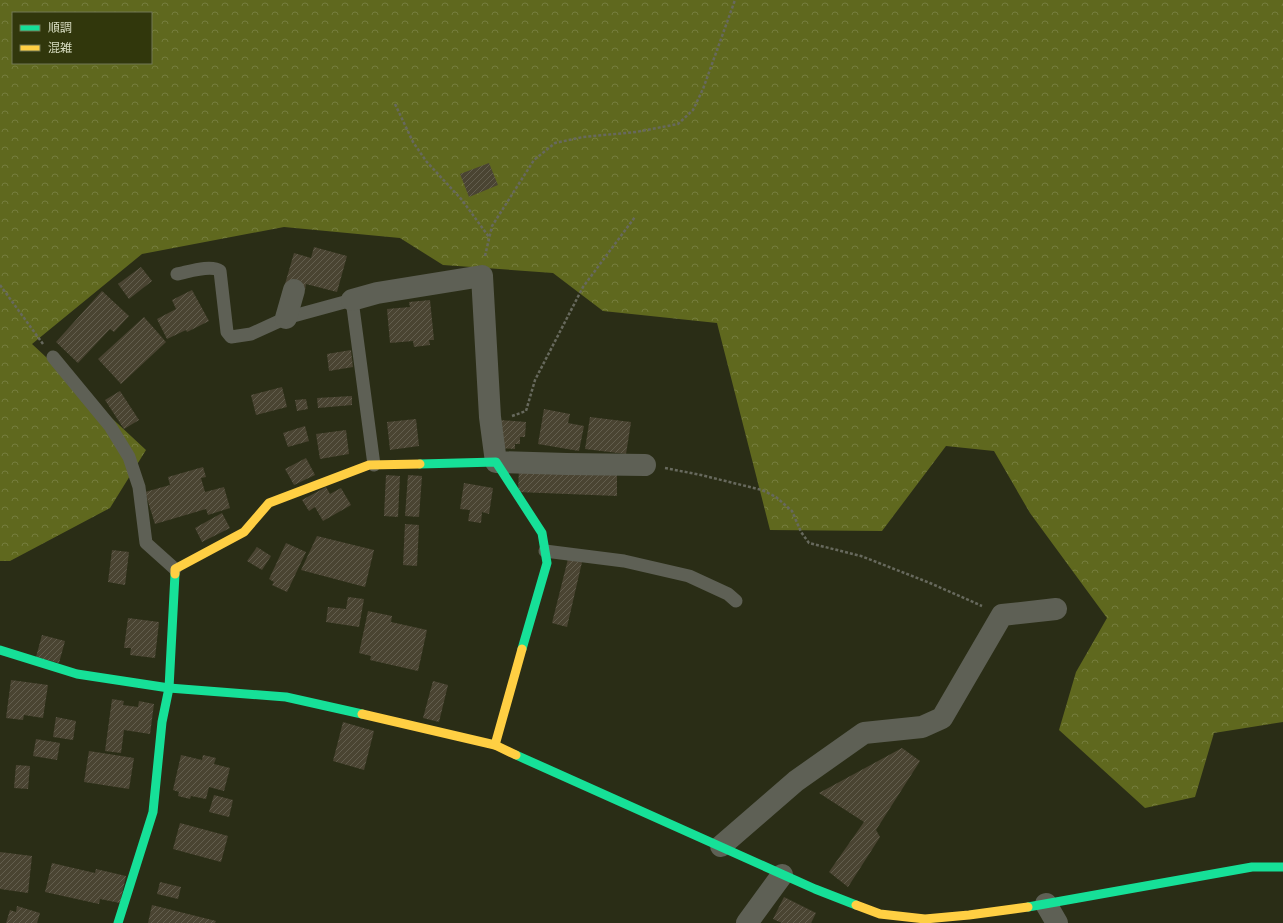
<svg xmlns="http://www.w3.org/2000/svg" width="1283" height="923" font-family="Rubik,'Noto Sans JP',sans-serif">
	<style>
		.forest { fill: url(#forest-crowns); fill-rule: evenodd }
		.building { fill: url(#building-hatch) }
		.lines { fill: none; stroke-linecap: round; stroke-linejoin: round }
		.path { stroke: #67695d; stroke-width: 2.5; stroke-dasharray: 3 2; stroke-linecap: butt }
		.lane { stroke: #5e6055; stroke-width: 13 }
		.street { stroke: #5e6055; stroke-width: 22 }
		.fast { stroke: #16e098; stroke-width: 9 }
		.slow { stroke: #ffcf43; stroke-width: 9 }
	</style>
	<defs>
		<pattern id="forest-crowns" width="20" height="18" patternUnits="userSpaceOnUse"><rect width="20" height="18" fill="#5f681e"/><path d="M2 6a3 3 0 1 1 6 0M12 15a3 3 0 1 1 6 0" fill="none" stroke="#757d3d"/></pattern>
		<pattern id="building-hatch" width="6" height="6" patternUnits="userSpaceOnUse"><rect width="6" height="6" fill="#4a4432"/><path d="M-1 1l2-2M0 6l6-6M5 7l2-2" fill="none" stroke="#635e4e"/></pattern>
	</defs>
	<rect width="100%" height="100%" fill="#2a2d16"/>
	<path class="forest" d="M0 0H1283V722L1214 733 1195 797 1145 808 1059 730 1076 672 1107 618 1030 513 994 451 946 446 882 531 770 530 717 323 603 311 553 273 443 265 400 238 284 227 142 254 32 344 146 450 110 508 10 561H0ZM13 13H151V63H13Z"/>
	<g class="building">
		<path d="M489 163 498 185 469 197 460 174Z"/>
		<path d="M314 247 347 256 337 292 306 284 305 290 285 284 294 253 311 258Z"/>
		<path d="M141 267 152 281 129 299 118 284Z"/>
		<path d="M192 290 209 321 187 332 186 330 167 339 157 319 176 309 172 300Z"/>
		<path d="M102 291 129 316 114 332 110 329 78 363 56 342Z"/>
		<path d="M430 300 434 340H429L430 345 414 347 413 341 390 343 387 309 410 307 409 302Z"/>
		<path d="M144 317 166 342 121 384 98 359Z"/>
		<path d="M351 350 353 367 329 371 327 354Z"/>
		<path d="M282 387 287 407 256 415 251 395Z"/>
		<path d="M120 391 139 420 124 429 105 400Z"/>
		<path d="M352 396V405L318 408 317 398Z"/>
		<path d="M306 399 308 409 297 411 295 400Z"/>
		<path d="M544 409 570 414 568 423 584 426 579 451 538 444Z"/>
		<path d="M590 417 631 422 626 454 585 449Z"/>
		<path d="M416 419 419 446 390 450 387 422Z"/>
		<path d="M500 420 526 422 525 437H520V444H515V449L498 448Z"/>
		<path d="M305 426 309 441 288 447 283 433Z"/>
		<path d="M346 430 349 454 320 459 316 434Z"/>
		<path d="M306 458 315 475 294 485 285 469Z"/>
		<path d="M203 467 206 477 201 478 205 492 224 487 230 508 208 515 206 509 155 524 145 492 170 485 168 477Z"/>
		<path d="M519 468 617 471V496L518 492Z"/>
		<path d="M386 475 400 476 398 517 384 516Z"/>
		<path d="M408 475 422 476 419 517 405 516Z"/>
		<path d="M464 483 493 488 489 514 482 512 481 523 468 521 470 510 460 509Z"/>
		<path d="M326 487 330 494 341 488 351 505 323 521 315 507 309 511 302 500Z"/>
		<path d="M222 513 230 528 202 542 195 528Z"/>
		<path d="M405 524 419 525 417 566 403 565Z"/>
		<path d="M317 536 374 550 365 587 301 570Z"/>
		<path d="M286 543 306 552 287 592 272 585 274 582 269 579Z"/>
		<path d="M257 547 271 556 262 570 247 561Z"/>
		<path d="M112 550 129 552 125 585 108 582Z"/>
		<path d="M568 559 582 562 567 627 552 623Z"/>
		<path d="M348 597 364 599 359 627 326 622 328 607 346 609Z"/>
		<path d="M368 611 392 616 391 622 427 630 418 671 370 660 371 656 359 653Z"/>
		<path d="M128 618 159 622 155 658 130 655 131 648H124Z"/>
		<path d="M42 635 65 641 59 663 36 657Z"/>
		<path d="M11 680 48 685 43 718 24 715 23 720 6 718Z"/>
		<path d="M433 681 448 685 439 722 423 718Z"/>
		<path d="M112 699 124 701 123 705 138 707 139 701 154 704 150 734 124 730 121 753 105 751Z"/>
		<path d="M56 717 76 721 73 740 53 737Z"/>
		<path d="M343 722 374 731 364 770 333 761Z"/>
		<path d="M36 739 60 743 57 760 33 756Z"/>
		<path d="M902 748 920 761 876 830 880 837 848 887 829 872 864 822 819 793Z"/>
		<path d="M89 751 134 758 129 789 84 782Z"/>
		<path d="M181 755 202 760 203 755 216 758 214 764 230 768 224 791 209 787 206 799 191 796 190 799 178 796 179 792 173 790Z"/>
		<path d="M16 765 30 766 28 789 14 788Z"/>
		<path d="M214 795 233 800 229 817 209 812Z"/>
		<path d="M180 823 228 836 221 862 173 849Z"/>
		<path d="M0 852 32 856 28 893 0 889Z"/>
		<path d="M52 863 95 873 96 869 126 876 120 903 100 899 99 904 45 892Z"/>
		<path d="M160 882 181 887 178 899 157 894Z"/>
		<path d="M784 897 816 913 811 923H782L773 919Z"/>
		<path d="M152 905 216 921 215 923H148Z"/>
		<path d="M17 906 40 913 37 923H6L10 910 16 912Z"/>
	</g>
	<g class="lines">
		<g class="path">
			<path d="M395 104 413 142 426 161 462 200 489 237"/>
			<path d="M485 256 492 226 534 160 555 143 583 137 636 132 678 124 693 110 703 89 735 0"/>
			<path d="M0 285 43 344"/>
			<path d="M512 416 526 411 535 380 583 287 635 217"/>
			<path d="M665 468 701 475 762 490 776 497 792 511 801 532 809 543 861 556 930 583 982 606"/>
		</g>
		<g class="lane">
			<path d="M177 274C188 272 211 264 220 271L227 332 231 337 251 334 286 318 352 300 374 465"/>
			<path d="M53 357 110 426 129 457 139 487 146 543 175 569"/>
			<path d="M545 551 624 561 689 576 728 594 736 601"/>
		</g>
		<g class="street">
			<path d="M352 300 377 293 482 276 490 417 496 462 567 464 645 465"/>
			<path d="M286 318 294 290"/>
			<path d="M721 846 796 781 864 733 922 727 942 718 1002 615 1056 609"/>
			<path d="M1046 904 1057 923"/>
			<path d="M747 923 782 875"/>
		</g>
		<g class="fast">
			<path d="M420 464 496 462 542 533 547 563 522 649"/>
			<path d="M0 650 77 674 169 688 286 697 362 714"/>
			<path d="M516 755 815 889 856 905"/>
			<path d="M1028 907 1252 867H1283"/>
			<path d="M118 923 153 812 162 722 169 688 175 574"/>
		</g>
		<g class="slow">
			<path d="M175 574V569L244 532 269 503 369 465 420 464"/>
			<path d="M362 714 495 745 516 755"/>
			<path d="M495 745 522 649"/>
			<path d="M856 905 880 914 925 919 969 915 1028 907"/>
		</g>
	</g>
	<rect x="12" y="12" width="140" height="52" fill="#31370c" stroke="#737954"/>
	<rect x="20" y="25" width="20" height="6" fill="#16e098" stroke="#737954"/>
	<text x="48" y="32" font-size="12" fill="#d7dcc0">順調</text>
	<rect x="20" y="45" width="20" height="6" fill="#ffcf43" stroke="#737954"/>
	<text x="48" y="52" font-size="12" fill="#d7dcc0">混雑</text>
</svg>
